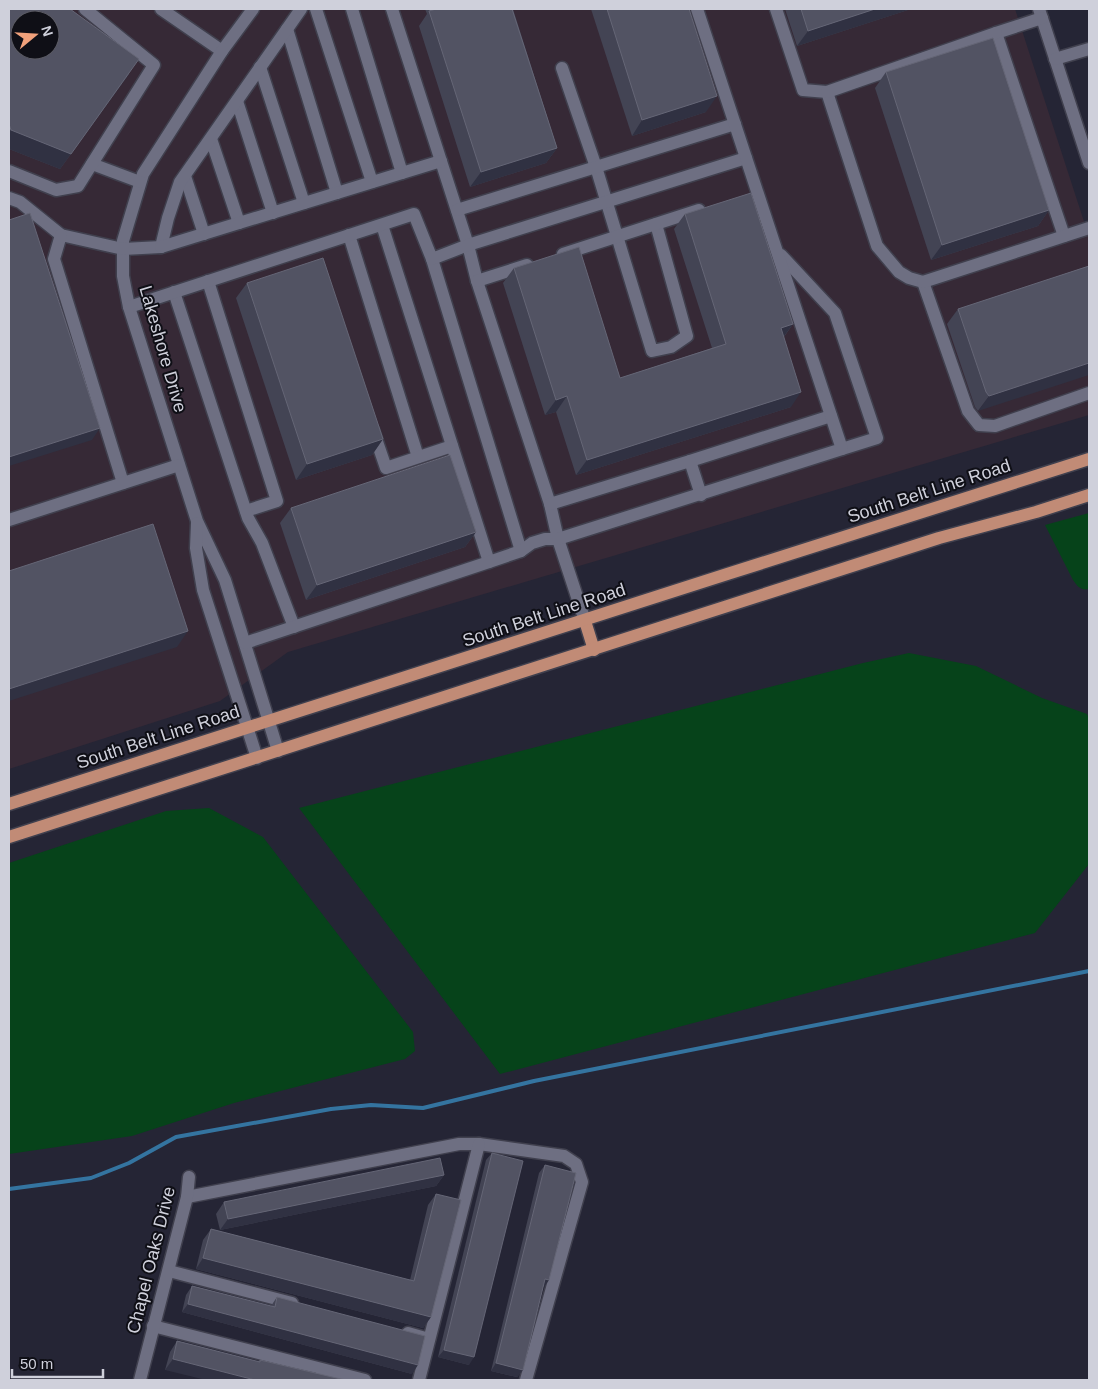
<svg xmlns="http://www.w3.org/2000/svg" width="1098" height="1389" font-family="Arial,sans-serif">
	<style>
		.industrial { fill: #362936; fill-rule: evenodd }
		.green { fill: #06431a }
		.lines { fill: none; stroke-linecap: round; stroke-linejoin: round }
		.stream { stroke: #3474a0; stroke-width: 4 }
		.minor-casing { stroke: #40404e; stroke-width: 15 }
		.major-casing { stroke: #40404e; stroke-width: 15 }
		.minor { stroke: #6e6f82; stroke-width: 12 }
		.major { stroke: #c18b76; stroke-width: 12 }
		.wall { fill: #434454 }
		.shaded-wall { fill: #303142 }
		.building { fill: #525363; stroke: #656676; fill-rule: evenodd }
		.labels { text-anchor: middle; stroke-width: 4; stroke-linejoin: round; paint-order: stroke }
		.street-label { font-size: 18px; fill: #cfd0db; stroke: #0f0f16 }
	</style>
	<rect width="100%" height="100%" fill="#252535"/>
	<path class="industrial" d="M9 9H1015L1089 237V415L288 652 220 701 9 769ZM20 20H50V50H20Z"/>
	<g class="green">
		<path d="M1089 513V589C1081 591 1077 586 1073 580L1045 525Z"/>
		<path d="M909 653 976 666 1042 698 1087 714 1089 719V864L1035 933 500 1074 299 808 863 663Z"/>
		<path d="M209 808 263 837 413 1032 415 1051 405 1059 234 1103 132 1136 9 1154V863L166 811Z"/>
	</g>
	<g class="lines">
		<path class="stream" d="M9 1189 91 1178 129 1163 176 1137 331 1109 371 1105 423 1108 534 1081 1089 971"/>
		<defs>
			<g id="minor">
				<path d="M161 9 222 51"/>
				<path d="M253 9 222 51 143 174 123 241V276L129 307 197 521 225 580 278 751"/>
				<path d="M316 9 372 182"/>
				<path d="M352 9 402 173"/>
				<path d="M392 9 468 245 477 281 550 504 558 539 585 621"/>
				<path d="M776 9 803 90 827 92 877 246 899 272 909 278 923 282 968 411 979 425 995 426 1089 393"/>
				<path d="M1039 9 1089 163"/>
				<path d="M1042 18 996 33 1064 236"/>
				<path d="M287 29 337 193"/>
				<path d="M1055 59 1089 49"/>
				<path d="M260 67 304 203"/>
				<path d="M562 68 596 167 652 351 671 347 687 336 656 224"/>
				<path d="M827 92 996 33"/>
				<path d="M237 101 273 213"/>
				<path d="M211 139 239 223"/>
				<path d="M92 164 140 182"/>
				<path d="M9 171 56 190 78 186 154 65 85 9"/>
				<path d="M185 176 204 234"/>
				<path d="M9 198 20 202 61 235 123 249 161 247 168 218 180 182 301 9"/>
				<path d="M457 210 735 124"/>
				<path d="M382 225 489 562"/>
				<path d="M61 235 54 259 123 483"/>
				<path d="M349 235 418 457"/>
				<path d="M161 247 441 161"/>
				<path d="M563 254 699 210"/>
				<path d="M781 255 835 313 877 438 842 449"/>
				<path d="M432 259 521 551"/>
				<path d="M208 281 277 501 246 511"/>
				<path d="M477 281 527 265"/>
				<path d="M923 282 1089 228"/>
				<path d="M174 292 248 518 262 543 294 627"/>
				<path d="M129 307 414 214 432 259 468 245 746 158"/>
				<path d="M373 430 386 468 452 446"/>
				<path d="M690 461 831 416"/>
				<path d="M550 504 690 461 701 495"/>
				<path d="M9 520 179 465"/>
				<path d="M197 523 196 548 203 590 257 758"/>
				<path d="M245 643 489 562 521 551 532 543 545 539H558L842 449 697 9"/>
				<path d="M187 1197 459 1144H479L564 1156 576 1164 582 1182 526 1380"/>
				<path d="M169 1271 292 1303"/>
				<path d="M153 1326 365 1380"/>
				<path d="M408 1333 429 1339"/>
				<path d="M140 1380 187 1197 189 1177"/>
				<path d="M419 1380 479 1144"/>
			</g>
			<g id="major">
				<path d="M585 621 594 650"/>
				<path d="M9 804C368 687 729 574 1089 459"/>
				<path d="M9 837 939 538 1036 512 1089 495"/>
			</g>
		</defs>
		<use href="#minor" class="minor-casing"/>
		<use href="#major" class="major-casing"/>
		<use href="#minor" class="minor"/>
		<use href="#major" class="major"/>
	</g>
	<g class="wall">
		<path d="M9 9 129 74 60 169 9 149Z"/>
		<path d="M425 9H513L557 148 546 163 470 187 419 26 427 14Z"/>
		<path d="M591 9H689L706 112 632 136Z"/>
		<path d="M785 9H911L797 46Z"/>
		<path d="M886 72 1049 210 1038 226 931 260 875 88Z"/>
		<path d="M685 214 793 324 784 337 791 407 576 475 556 412 545 415 503 283 514 268 620 378 712 348 674 229Z"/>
		<path d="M1089 266 978 411 975 407 947 324 958 309Z"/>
		<path d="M247 283 383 439 372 455 296 480 236 298Z"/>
		<path d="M291 508 476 532 465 547 306 600 280 523Z"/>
		<path d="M492 1153 469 1365 438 1357 486 1160Z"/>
		<path d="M545 1165 549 1280 543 1287 523 1370 517 1377 491 1371 539 1173Z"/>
		<path d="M444 1175 436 1186 220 1230 216 1214 224 1202Z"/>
		<path d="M436 1194 431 1317 423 1328 196 1269 203 1240 211 1229 410 1280 428 1205Z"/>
		<path d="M192 1286 271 1306 277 1297 412 1374 182 1312 186 1295Z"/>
		<path d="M177 1341 259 1362 260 1360 317 1373 165 1370 170 1352Z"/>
	</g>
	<g class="shaded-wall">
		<path d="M875 9H911L797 46 808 31Z"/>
		<path d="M129 74 60 169 9 149V133L11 130Z"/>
		<path d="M717 96 706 112 632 136 642 120Z"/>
		<path d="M557 148 546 163 470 187 481 172Z"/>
		<path d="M1049 210 1038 226 931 260 942 245Z"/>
		<path d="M793 324 782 339 781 328Z"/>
		<path d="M1089 363V375L978 411 989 396Z"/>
		<path d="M801 392 791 407 576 475 587 460Z"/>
		<path d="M567 396 556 412 545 415 556 400Z"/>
		<path d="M100 428 92 440 9 466V457Z"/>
		<path d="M383 439 372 455 296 480 307 464Z"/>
		<path d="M476 532 465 547 306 600 317 585Z"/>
		<path d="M188 631 177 647 9 701V689Z"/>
		<path d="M444 1175 436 1186 220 1230 228 1219Z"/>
		<path d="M203 1258 431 1317 423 1328 196 1269Z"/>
		<path d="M545 1279 549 1280 544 1287 540 1286Z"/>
		<path d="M188 1304 418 1365 412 1374 182 1312Z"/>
		<path d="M444 1350 474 1357 469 1365 438 1357Z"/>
		<path d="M173 1359 255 1380H206L165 1370Z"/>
		<path d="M496 1363 523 1370 517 1377 491 1371Z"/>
	</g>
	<g class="building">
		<path d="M9 9H70L139 59 71 154 11 130 9 124ZM20 20H50V50H20Z"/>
		<path d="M436 9H512L557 148 481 172 429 11Z"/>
		<path d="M607 9H689L717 96 642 120Z"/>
		<path d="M801 9H875L808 31Z"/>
		<path d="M993 38 1049 210 942 245 886 72Z"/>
		<path d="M751 193 793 324 781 328 801 392 587 460 567 396 556 400 514 268 579 247 620 378 726 344 685 214Z"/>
		<path d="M30 213 100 428 9 457V220Z"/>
		<path d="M323 258 383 439 307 464 247 283Z"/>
		<path d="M1089 266V363L989 396 986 392 958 309Z"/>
		<path d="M450 455 476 532 317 585 291 508Z"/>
		<path d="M153 524 188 631 9 689V571Z"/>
		<path d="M492 1153 523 1161 474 1357 444 1350Z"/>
		<path d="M440 1158 444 1175 228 1219 224 1202Z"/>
		<path d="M545 1165 576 1173 549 1280 545 1279 523 1370 496 1363Z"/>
		<path d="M436 1194 461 1200 431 1317 203 1258 211 1229 414 1281Z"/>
		<path d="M192 1286 275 1307 277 1297 425 1336 418 1365 188 1304Z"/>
		<path d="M177 1341 260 1362V1360L345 1380H255L173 1359Z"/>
	</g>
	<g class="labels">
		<g class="street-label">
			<text transform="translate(163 349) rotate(74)" y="6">Lakeshore Drive</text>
			<text transform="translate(929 491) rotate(-18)" y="6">South Belt Line Road</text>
			<text transform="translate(544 615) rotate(-18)" y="6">South Belt Line Road</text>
			<text transform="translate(158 737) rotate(-18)" y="6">South Belt Line Road</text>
			<text transform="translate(151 1260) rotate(-76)" y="6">Chapel Oaks Drive</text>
		</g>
	</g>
	<rect width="1098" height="1389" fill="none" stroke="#cfd0db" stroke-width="20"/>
	<g transform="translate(35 35) rotate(72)"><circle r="24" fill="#0f0f16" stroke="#5c5c65"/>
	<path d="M0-4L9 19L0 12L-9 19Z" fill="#f1a17b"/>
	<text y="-8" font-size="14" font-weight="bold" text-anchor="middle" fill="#cfd0db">N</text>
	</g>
	<path d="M12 1369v8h91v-8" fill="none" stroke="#cfd0db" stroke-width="2.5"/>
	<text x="20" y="1369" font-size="15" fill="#cfd0db" stroke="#0f0f16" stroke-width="4" paint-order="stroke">50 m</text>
</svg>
